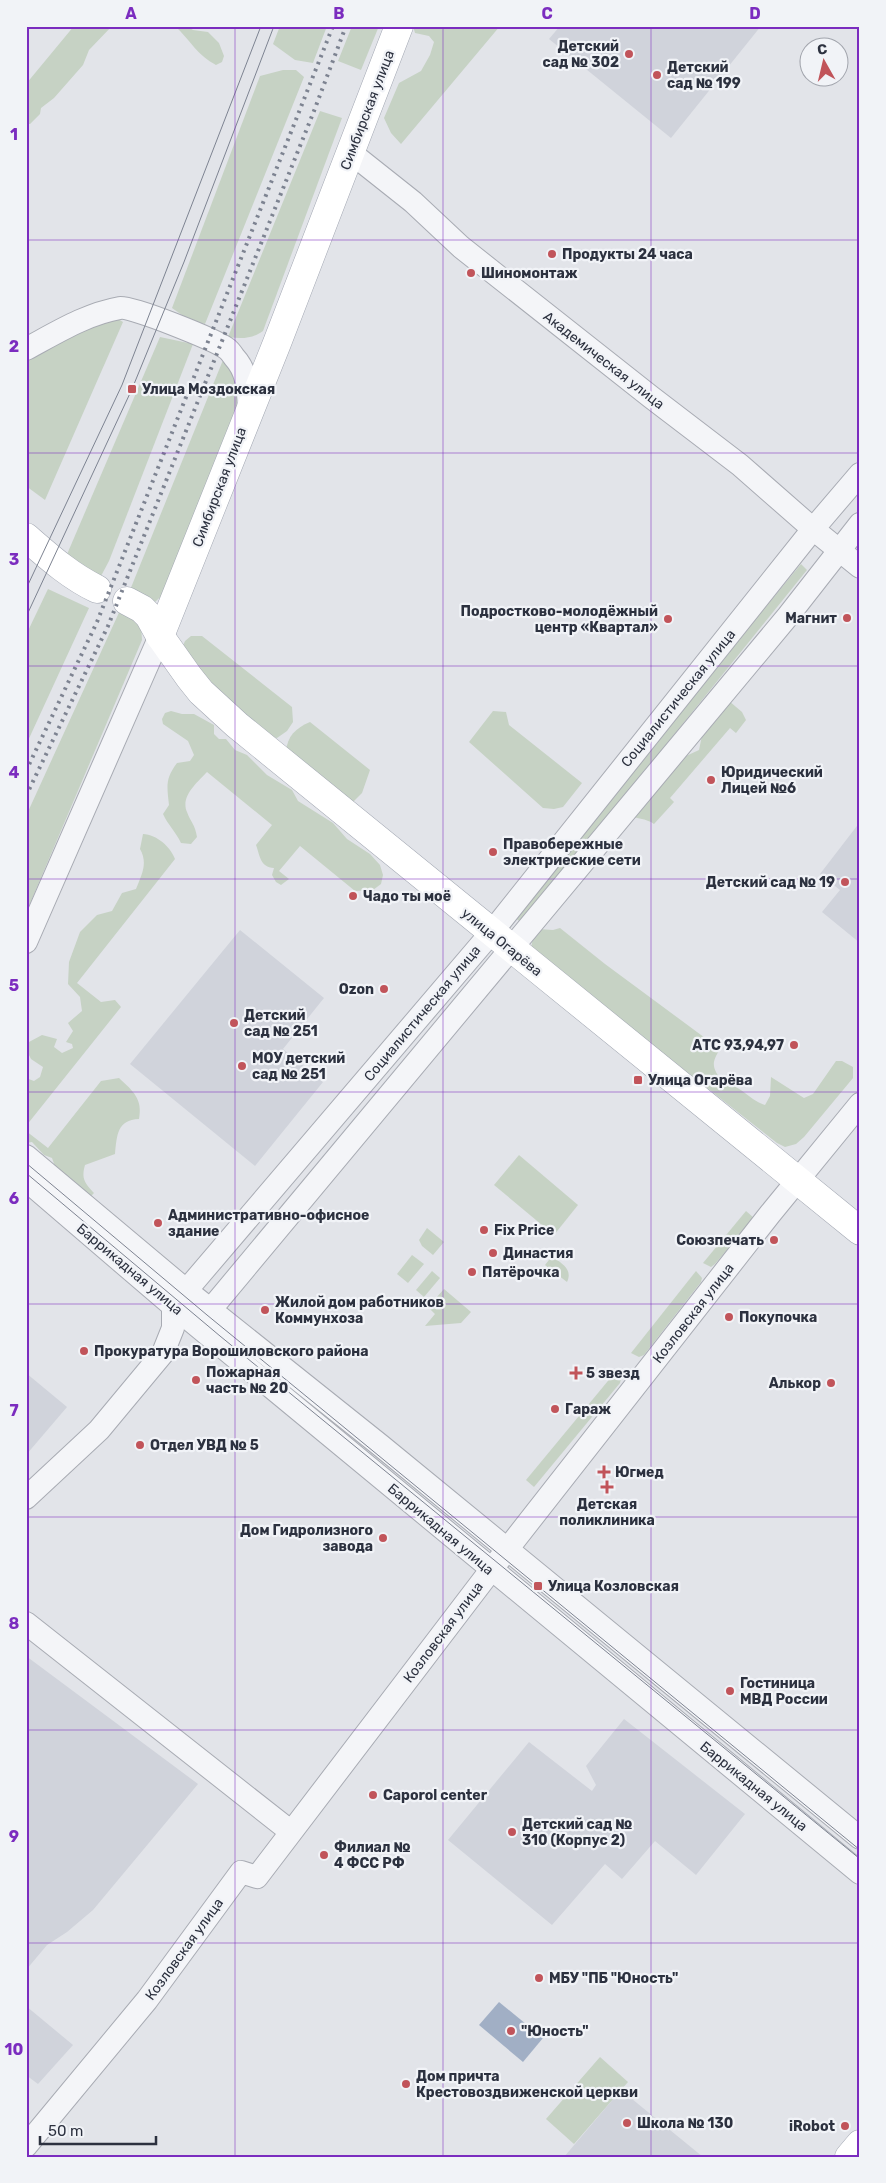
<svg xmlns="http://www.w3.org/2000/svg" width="886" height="2183" font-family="Rubik,sans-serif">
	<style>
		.built { fill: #d0d3db }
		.green { fill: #c6d2c4 }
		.water { fill: #a1afc5 }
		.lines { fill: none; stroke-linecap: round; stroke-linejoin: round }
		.minor-casing { stroke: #a8abb3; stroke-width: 24 }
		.major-casing { stroke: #a3a8b3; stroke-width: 29 }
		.minor { stroke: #f4f5f8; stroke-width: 22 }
		.major { stroke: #fff; stroke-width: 28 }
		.tram { stroke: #7d8391; stroke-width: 1 }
		.rail { stroke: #7d8391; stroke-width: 4; stroke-dasharray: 2.5 5; stroke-linecap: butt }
		.grid { fill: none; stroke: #7b2cbf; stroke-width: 1; stroke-opacity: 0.55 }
		.poi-dot { fill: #c1545a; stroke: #f1f3f7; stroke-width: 2 }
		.labels { text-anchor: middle; stroke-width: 4.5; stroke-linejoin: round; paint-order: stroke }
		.poi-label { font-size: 14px; font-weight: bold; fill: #2c313f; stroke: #f1f3f7; text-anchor: start }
		.street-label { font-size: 14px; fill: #2c313f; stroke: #f1f3f7 }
		.neatline { fill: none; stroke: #7b2cbf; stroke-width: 2 }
		.grid-label { font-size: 16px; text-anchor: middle; font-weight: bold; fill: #7b2cbf }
	</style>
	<rect width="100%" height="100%" fill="#e2e4e9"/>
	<g class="built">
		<path d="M560 26H761L671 138 549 39Z"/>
		<path d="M860 822V943L822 912 840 890 820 874Z"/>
		<path d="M240 930 324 998 283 1049 323 1082 255 1166 130 1064Z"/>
		<path d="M26 1373 67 1407 26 1455Z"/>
		<path d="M26 1656 198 1784 93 1910 67 1932 47 1945 26 1970Z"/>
		<path d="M624 1719 745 1814 696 1875 655 1841 622 1879 605 1864 552 1925 448 1840 529 1742 592 1791 596 1785 586 1766Z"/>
		<path d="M26 2006 73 2045 38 2084 26 2075Z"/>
		<path d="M621 2090 703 2157H564Z"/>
	</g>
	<g class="green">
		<path d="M74 26H112L89 50 83 65 54 98 41 108 40 114 30 124H26V84Z"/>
		<path d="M175 26H186L193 30 208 32 219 43 224 56 222 62 216 65C198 56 190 40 175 26Z"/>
		<path d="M280 26H327L313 63 295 60 273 44Z"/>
		<path d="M352 26H379L361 70 338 61Z"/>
		<path d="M413 26H500L401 144 391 133 384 118 399 83 421 71 430 55 434 42 429 36 415 33Z"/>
		<path d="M283 70H296L304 77 205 324 189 320 172 308 260 76Z"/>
		<path d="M320 111 342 118 263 331C252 339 241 339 228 337Z"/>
		<path d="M111 315 123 322 45 500 26 486V362L71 333Z"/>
		<path d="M160 337 193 344 109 561 101 576 65 559Z"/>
		<path d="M223 360C237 379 238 386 238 409L171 587 155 602 128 595Z"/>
		<path d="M801 564 807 570 522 923 511 915Z"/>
		<path d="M48 589 89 608 26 745V635Z"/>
		<path d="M122 606 141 623 142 640 26 913V816Z"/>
		<path d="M191 636H202L292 707 293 722 287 731 277 738C245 733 203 675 181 650L185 641Z"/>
		<path d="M729 701 742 712 746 720 736 733 730 728 670 798 674 802 654 824C646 818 636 819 627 815L676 765 680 764 686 756 699 750 704 726Z"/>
		<path d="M171 711 182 714H194L214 725V734L219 739H226L235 750 247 755 267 775 292 790 298 801 333 823 347 839 370 854 380 865 383 875 381 884 373 890 355 891 300 846 279 871 289 879 281 885 276 882 272 875 274 868C260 867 260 856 256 845L272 825 207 772C198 782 180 796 187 812 191 823 195 824 197 837L191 844 181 843C176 832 168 825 163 814L169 805C167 786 165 779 177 763L190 761 194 755 188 741 163 724 162 719 165 713Z"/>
		<path d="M493 711 506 712 509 725 582 783 563 807 554 809 543 808 469 742Z"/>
		<path d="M310 722 370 770 362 793 353 802 286 752C287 736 296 728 310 722Z"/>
		<path d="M143 834C157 835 170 846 175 859L77 983 101 1002 115 1000 121 1007 26 1126V1078L34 1081 40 1077 43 1067 31 1059 26 1049 29 1042 42 1035 57 1039 54 1047 62 1053 73 1048 72 1044 66 1042 73 1031 68 1023 82 1011 80 997 68 984 69 962 80 932 97 915 112 911 122 893 136 889C142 874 148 863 140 849Z"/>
		<path d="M560 928 605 964 720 1049C710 1065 713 1068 723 1083 740 1084 749 1100 765 1105L770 1096 771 1077 804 1098 813 1094 836 1061H842L853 1067V1078L804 1137 796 1144 785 1147 777 1143 531 949 533 937 538 929 553 930Z"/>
		<path d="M119 1078C133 1091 143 1099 139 1119 117 1120 117 1135 115 1154L85 1165C81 1179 85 1183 94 1193L89 1198 59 1178 52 1158 44 1155 32 1142 26 1143V1131L48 1148 101 1081Z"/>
		<path d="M519 1155 578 1205 554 1235 494 1185Z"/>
		<path d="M746 1211 754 1218 715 1264 711 1267 703 1263Z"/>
		<path d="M427 1228 444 1242 433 1255 422 1246 419 1240Z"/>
		<path d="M412 1255 424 1264 408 1283 397 1274Z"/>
		<path d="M552 1256C562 1264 573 1269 567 1282L545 1265Z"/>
		<path d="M432 1271 440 1278 424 1297 416 1290Z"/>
		<path d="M696 1271 702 1278 701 1282 644 1355 639 1357 631 1353Z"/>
		<path d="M444 1289 471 1312 461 1323 425 1326 435 1314 428 1307Z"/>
		<path d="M617 1370 622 1375 620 1383 534 1487 526 1480Z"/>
		<path d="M600 2057 628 2082 574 2144 546 2119Z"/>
	</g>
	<path class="water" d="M499 2002 543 2038 523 2062 479 2025Z"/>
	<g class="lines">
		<defs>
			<g id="minor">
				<path d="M350 152 413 202 461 247 651 397 740 465 813 529 860 567"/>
				<path d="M26 349C56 333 86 314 120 308 132 306 215 340 226 348 229 350 232 354 234 357 248 372 248 390 249 410"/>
				<path d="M26 942 160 636"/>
				<path d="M26 1156 187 1291 380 1445 860 1838"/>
				<path d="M26 1180 173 1306 860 1873"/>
				<path d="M201 1321 788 616 860 524"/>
				<path d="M26 1498 99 1430 163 1353 173 1328V1306L491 933 813 529 860 474"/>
				<path d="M26 1623 290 1831"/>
				<path d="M26 2146 147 2000 241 1872 257 1877 491 1570 770 1214 860 1104"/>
			</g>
			<g id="major">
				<path d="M26 537C49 557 70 576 97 589"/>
				<path d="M127 601 142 609 149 616 160 636 189 677 201 692 237 725 860 1231"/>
				<path d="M160 636 277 343 399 26"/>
				<path d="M849 2157 860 2144"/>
			</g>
		</defs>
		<use href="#minor" class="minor-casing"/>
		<use href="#major" class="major-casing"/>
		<use href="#minor" class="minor"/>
		<use href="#major" class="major"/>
		<g class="tram">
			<path d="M26 589 122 385 261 26"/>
			<path d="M26 617 132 389 184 262 274 26"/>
			<path d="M26 1163 207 1315 860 1850"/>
			<path d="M26 1173 220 1336 860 1859"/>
		</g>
		<g class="rail">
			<path d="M26 771 97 622 333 26"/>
			<path d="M26 796 108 626 314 111 346 26"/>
		</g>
	</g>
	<path class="grid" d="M235 26V2157M443 26V2157M651 26V2157M26 240H860M26 453H860M26 666H860M26 879H860M26 1092H860M26 1304H860M26 1517H860M26 1730H860M26 1943H860"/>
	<g class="poi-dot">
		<circle cx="629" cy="54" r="5"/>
		<circle cx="657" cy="75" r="5"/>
		<circle cx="552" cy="254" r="5"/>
		<circle cx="471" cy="273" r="5"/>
		<rect x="127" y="384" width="10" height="10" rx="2.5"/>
		<circle cx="847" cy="618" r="5"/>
		<circle cx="668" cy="619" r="5"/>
		<circle cx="711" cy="780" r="5"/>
		<circle cx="493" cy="852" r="5"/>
		<circle cx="845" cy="882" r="5"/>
		<circle cx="353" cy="896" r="5"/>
		<circle cx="384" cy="989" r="5"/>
		<circle cx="234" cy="1023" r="5"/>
		<circle cx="794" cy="1045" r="5"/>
		<circle cx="242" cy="1066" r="5"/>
		<rect x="633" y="1075" width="10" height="10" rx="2.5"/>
		<circle cx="158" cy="1223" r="5"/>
		<circle cx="484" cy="1230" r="5"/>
		<circle cx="774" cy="1240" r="5"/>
		<circle cx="493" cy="1253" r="5"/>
		<circle cx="472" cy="1272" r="5"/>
		<circle cx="265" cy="1310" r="5"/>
		<circle cx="729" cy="1317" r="5"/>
		<circle cx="84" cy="1351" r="5"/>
		<path d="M573.5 1365.5h5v5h5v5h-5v5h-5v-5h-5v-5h5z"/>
		<circle cx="196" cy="1380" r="5"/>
		<circle cx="831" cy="1383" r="5"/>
		<circle cx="555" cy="1409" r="5"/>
		<circle cx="140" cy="1445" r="5"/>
		<path d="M601.5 1464.5h5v5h5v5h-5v5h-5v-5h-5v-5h5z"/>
		<path d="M604.5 1479.5h5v5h5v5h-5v5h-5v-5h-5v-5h5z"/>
		<circle cx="383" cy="1538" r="5"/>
		<rect x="533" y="1581" width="10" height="10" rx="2.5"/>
		<circle cx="730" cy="1691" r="5"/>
		<circle cx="373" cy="1795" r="5"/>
		<circle cx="512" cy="1832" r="5"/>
		<circle cx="324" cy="1855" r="5"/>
		<circle cx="539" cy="1978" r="5"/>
		<circle cx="511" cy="2031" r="5"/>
		<circle cx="406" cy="2084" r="5"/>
		<circle cx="627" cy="2123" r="5"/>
		<circle cx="845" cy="2126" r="5"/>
	</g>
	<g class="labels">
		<g class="poi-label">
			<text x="619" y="51" text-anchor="end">Детский<tspan x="619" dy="16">сад № 302</tspan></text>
			<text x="667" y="72">Детский<tspan x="667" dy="16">сад № 199</tspan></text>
			<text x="562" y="259">Продукты 24 часа</text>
			<text x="481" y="278">Шиномонтаж</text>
			<text x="142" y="394">Улица Моздокская</text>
			<text x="658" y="616" text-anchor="end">Подростково-молодёжный<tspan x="658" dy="16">центр «Квартал»</tspan></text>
			<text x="837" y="623" text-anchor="end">Магнит</text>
			<text x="721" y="777">Юридический<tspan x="721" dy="16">Лицей №6</tspan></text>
			<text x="503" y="849">Правобережные<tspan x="503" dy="16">электриеские сети</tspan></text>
			<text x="835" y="887" text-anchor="end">Детский сад № 19</text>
			<text x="363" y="901">Чадо ты моё</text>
			<text x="374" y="994" text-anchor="end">Ozon</text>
			<text x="244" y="1020">Детский<tspan x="244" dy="16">сад № 251</tspan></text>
			<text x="784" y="1050" text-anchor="end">АТС 93,94,97</text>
			<text x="252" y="1063">МОУ детский<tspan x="252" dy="16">сад № 251</tspan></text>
			<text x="648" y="1085">Улица Огарёва</text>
			<text x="168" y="1220">Административно-офисное<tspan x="168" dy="16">здание</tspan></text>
			<text x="494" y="1235">Fix Price</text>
			<text x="764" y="1245" text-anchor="end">Союзпечать</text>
			<text x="503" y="1258">Династия</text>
			<text x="482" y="1277">Пятёрочка</text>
			<text x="275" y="1307">Жилой дом работников<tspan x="275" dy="16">Коммунхоза</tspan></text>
			<text x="739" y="1322">Покупочка</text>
			<text x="94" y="1356">Прокуратура Ворошиловского района</text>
			<text x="206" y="1377">Пожарная<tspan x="206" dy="16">часть № 20</tspan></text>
			<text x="586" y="1378">5 звезд</text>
			<text x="821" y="1388" text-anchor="end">Алькор</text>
			<text x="565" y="1414">Гараж</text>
			<text x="150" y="1450">Отдел УВД № 5</text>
			<text x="615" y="1477">Югмед</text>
			<text x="607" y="1509" text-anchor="middle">Детская<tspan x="607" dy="16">поликлиника</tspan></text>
			<text x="373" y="1535" text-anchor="end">Дом Гидролизного<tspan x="373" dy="16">завода</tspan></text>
			<text x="548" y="1591">Улица Козловская</text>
			<text x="740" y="1688">Гостиница<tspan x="740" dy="16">МВД России</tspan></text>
			<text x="383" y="1800">Caporol center</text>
			<text x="522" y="1829">Детский сад №<tspan x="522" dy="16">310 (Корпус 2)</tspan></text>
			<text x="334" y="1852">Филиал №<tspan x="334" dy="16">4 ФСС РФ</tspan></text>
			<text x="549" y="1983">МБУ "ПБ "Юность"</text>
			<text x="521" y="2036">"Юность"</text>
			<text x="416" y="2081">Дом причта<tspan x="416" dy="16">Крестовоздвиженской церкви</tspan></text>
			<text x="637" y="2128">Школа № 130</text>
			<text x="835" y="2131" text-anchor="end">iRobot</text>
		</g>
		<g class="street-label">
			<text transform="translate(367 110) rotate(-69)" y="5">Симбирская улица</text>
			<text transform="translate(604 360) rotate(38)" y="5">Академическая улица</text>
			<text transform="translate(219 487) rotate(-69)" y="5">Симбирская улица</text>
			<text transform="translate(678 698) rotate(-51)" y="5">Социалистическая улица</text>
			<text transform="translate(502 942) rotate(39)" y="5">улица Огарёва</text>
			<text transform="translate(422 1013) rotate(-50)" y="5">Социалистическая улица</text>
			<text transform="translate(130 1269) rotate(40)" y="5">Баррикадная улица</text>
			<text transform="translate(693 1313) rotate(-52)" y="5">Козловская улица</text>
			<text transform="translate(441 1529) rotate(40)" y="5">Баррикадная улица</text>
			<text transform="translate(443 1632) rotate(-53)" y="5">Козловская улица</text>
			<text transform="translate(754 1786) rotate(39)" y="5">Баррикадная улица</text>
			<text transform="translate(184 1949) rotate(-54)" y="5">Козловская улица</text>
		</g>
	</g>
	<rect width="886" height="2183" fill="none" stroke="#f1f3f7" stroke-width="55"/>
	<g transform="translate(824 62) rotate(352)"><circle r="24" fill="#f1f3f7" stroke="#a2a5ad"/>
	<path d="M0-4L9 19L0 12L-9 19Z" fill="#c1545a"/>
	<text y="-8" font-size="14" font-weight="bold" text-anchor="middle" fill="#2c313f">С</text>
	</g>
	<path d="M40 2136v8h116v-8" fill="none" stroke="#2c313f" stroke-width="2.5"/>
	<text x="48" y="2136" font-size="15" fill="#2c313f" stroke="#f1f3f7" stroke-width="4" paint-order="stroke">50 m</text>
	<rect x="28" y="28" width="830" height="2128" class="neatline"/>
	<g class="grid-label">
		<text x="131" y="19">A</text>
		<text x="339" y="19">B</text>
		<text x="547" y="19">C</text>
		<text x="755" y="19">D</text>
		<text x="14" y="140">1</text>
		<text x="14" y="352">2</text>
		<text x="14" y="565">3</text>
		<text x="14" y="778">4</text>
		<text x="14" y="991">5</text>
		<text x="14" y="1204">6</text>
		<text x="14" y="1416">7</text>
		<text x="14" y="1629">8</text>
		<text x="14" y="1842">9</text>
		<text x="14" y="2055">10</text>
	</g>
</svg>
